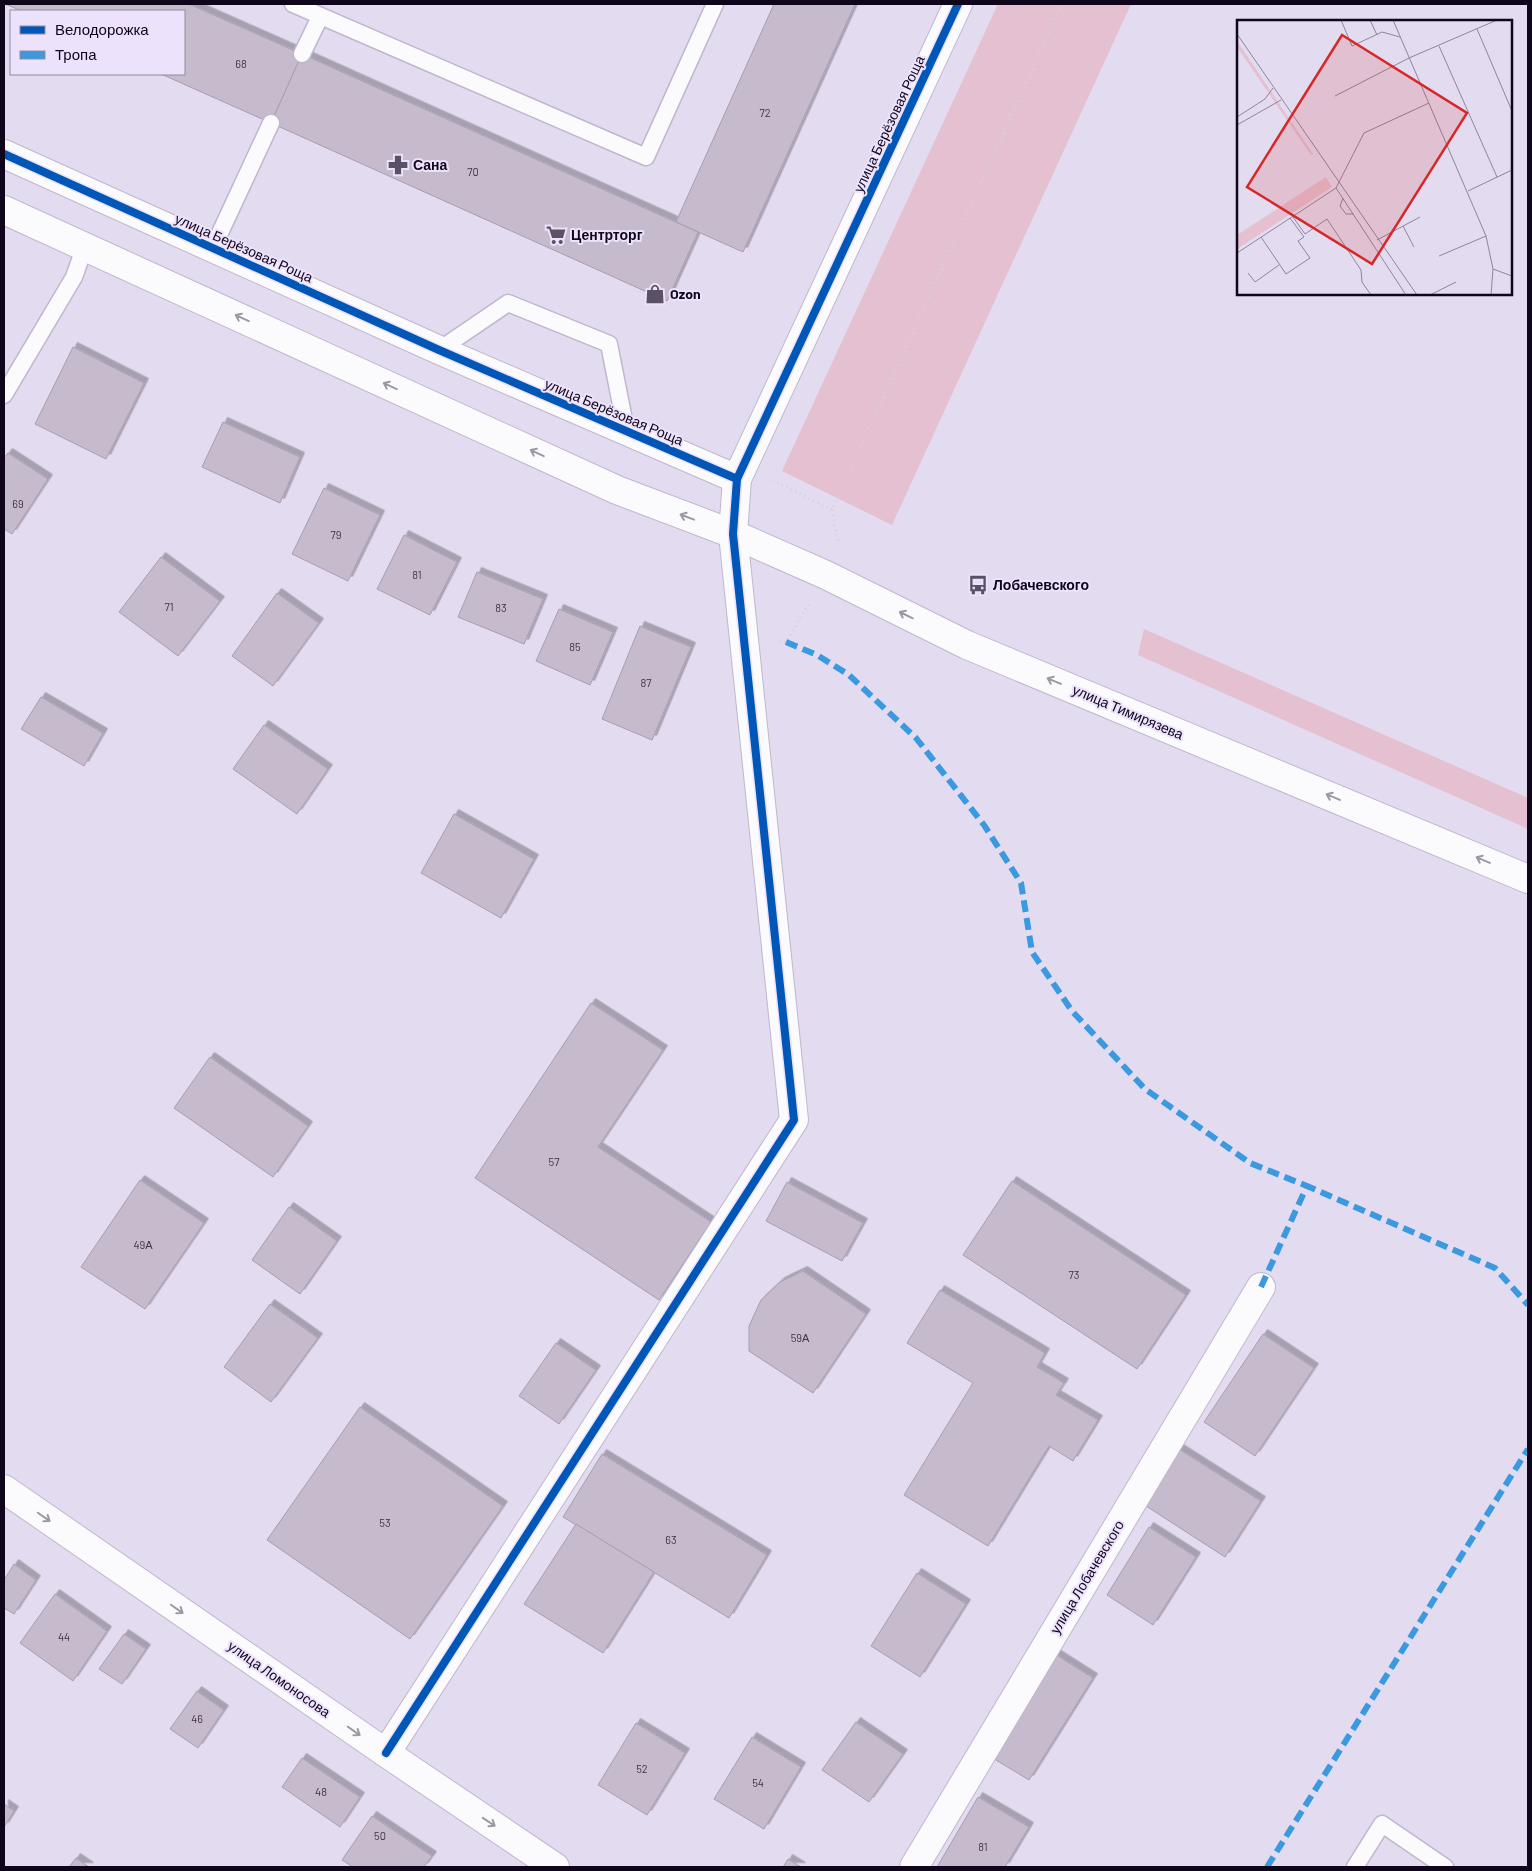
<svg xmlns="http://www.w3.org/2000/svg" width="1532" height="1871" font-family="Barlow,sans-serif">
	<style>
		.green { fill: #e4c0d1 }
		.building { fill: #c6bacd; stroke: #a99db0; filter: url(#shadow) }
		.lines { fill: none; stroke-linecap: round; stroke-linejoin: round }
		.service-casing { stroke: #c0b7cc; stroke-width: 19 }
		.minor-casing { stroke: #c0b7cc; stroke-width: 30 }
		.secondary-casing { stroke: #c0b7cc; stroke-width: 30 }
		.path { stroke: #d5d2d9; stroke-width: 3; stroke-dasharray: 1 4; stroke-linecap: butt }
		.service { stroke: #fbfafd; stroke-width: 16 }
		.minor { stroke: #fbfafd; stroke-width: 28 }
		.secondary { stroke: #fbfafd; stroke-width: 28 }
		.quiet { stroke: #3a99df; stroke-width: 6; stroke-dasharray: 12 6; stroke-linecap: butt }
		.cycleway-casing { stroke: #ece2fc; stroke-width: 11 }
		.cycleway { stroke: #0057b8; stroke-width: 8 }
		.oneway { stroke: #9d98a3 }
		.labels { text-anchor: middle; stroke-width: 4; stroke-linejoin: round; paint-order: stroke }
		.number-label { font-size: 11px; fill: #3e3348 }
		.street-label { font-size: 14px; fill: #10061b; stroke: #ece2fc }
		.poi-label { font-size: 14px; font-weight: bold; fill: #10061b; stroke: #ece2fc; text-anchor: start }
		.inset-road { fill: none; stroke: #8f869b; stroke-width: 1 }
		.view { fill: #d62828; fill-opacity: 0.15; stroke: #d62828; stroke-width: 2.5 }
		.inset-edge { fill: none; stroke: #10061b; stroke-width: 2.5 }
	</style>
	<defs>
		<filter id="shadow"><feDropShadow dx="4.5" dy="-4.5" stdDeviation="0" flood-color="#0004"/></filter>
	</defs>
	<rect width="100%" height="100%" fill="#e3dbf0"/>
	<g class="green">
		<path d="M998 4H1131L892 525 782 471Z"/>
		<path d="M1144 629 1528 798V829L1138 655Z"/>
	</g>
	<g class="building">
		<path d="M5 4H189L302 54 271 123 161 74H184V11H22Z"/>
		<path d="M774 4H855L743 252 676 222Z"/>
		<path d="M302 54 698 232 667 301 271 123Z"/>
		<path d="M73 347 144 383 106 459 35 424Z"/>
		<path d="M223 422 300 457 280 503 202 467Z"/>
		<path d="M8 453 48 479 12 534 4 529V458Z"/>
		<path d="M324 488 380 515 348 581 292 554Z"/>
		<path d="M404 535 457 562 430 615 377 589Z"/>
		<path d="M161 557 220 601 178 656 119 612Z"/>
		<path d="M477 572 543 599 524 644 458 617Z"/>
		<path d="M277 593 319 623 273 686 232 656Z"/>
		<path d="M559 609 613 632 590 685 536 661Z"/>
		<path d="M640 626 691 647 652 740 602 719Z"/>
		<path d="M41 697 103 733 84 766 21 729Z"/>
		<path d="M264 725 328 769 297 814 233 769Z"/>
		<path d="M454 814 534 859 501 918 421 873Z"/>
		<path d="M591 1003 663 1050 598 1147 711 1222 659 1300 475 1178Z"/>
		<path d="M210 1057 308 1126 273 1177 174 1108Z"/>
		<path d="M140 1180 204 1223 145 1309 81 1267Z"/>
		<path d="M1012 1181 1186 1295 1137 1369 963 1255Z"/>
		<path d="M787 1182 863 1223 842 1261 766 1221Z"/>
		<path d="M289 1207 337 1241 300 1294 252 1260Z"/>
		<path d="M803 1271 866 1314 813 1393 749 1351V1326L761 1300 780 1282Z"/>
		<path d="M940 1290 1045 1353 1037 1367 1064 1383 1056 1395 1098 1420 1073 1461 1049 1446 988 1546 904 1495 973 1383 907 1343Z"/>
		<path d="M270 1304 318 1338 271 1402 224 1367Z"/>
		<path d="M1263 1334 1314 1368 1255 1456 1204 1422Z"/>
		<path d="M556 1343 596 1370 559 1424 519 1396Z"/>
		<path d="M360 1407 503 1506 410 1639 267 1540Z"/>
		<path d="M1179 1449 1261 1501 1225 1557 1143 1504Z"/>
		<path d="M602 1454 767 1555 729 1618 563 1517Z"/>
		<path d="M576 1524 654 1572 603 1653 524 1604Z"/>
		<path d="M1149 1527 1196 1557 1153 1625 1107 1595Z"/>
		<path d="M14 1564 36 1580 14 1614 4 1608V1580Z"/>
		<path d="M917 1573 966 1604 920 1677 871 1646Z"/>
		<path d="M55 1594 107 1631 73 1681 20 1643Z"/>
		<path d="M124 1634 146 1649 122 1684 99 1669Z"/>
		<path d="M1055 1654 1093 1678 1029 1780 991 1757Z"/>
		<path d="M197 1691 224 1710 198 1748 170 1729Z"/>
		<path d="M856 1722 903 1754 869 1802 822 1770Z"/>
		<path d="M636 1723 685 1753 647 1815 598 1785Z"/>
		<path d="M752 1737 801 1767 764 1829 714 1799Z"/>
		<path d="M302 1758 360 1797 340 1827 282 1787Z"/>
		<path d="M978 1797 1029 1827 1005 1867H937Z"/>
		<path d="M4 1804 14 1811 4 1827Z"/>
		<path d="M372 1816 432 1856 424 1867H353L342 1860Z"/>
		<path d="M76 1858 89 1867H69Z"/>
		<path d="M788 1859 801 1867H783Z"/>
	</g>
	<g class="lines">
		<defs>
			<g id="service">
				<path d="M293 4 646 157 715 4"/>
				<path d="M302 54 320 17"/>
				<path d="M213 248 271 123"/>
				<path d="M439 350 508 303 609 344 626 430"/>
				<path d="M4 395 74 277 85 246"/>
				<path d="M1355 1867 1382 1824 1445 1867"/>
			</g>
			<g id="minor">
				<path d="M4 154 439 350 737 479"/>
				<path d="M386 1753 794 1120 733 534 737 479 958 4"/>
				<path d="M914 1867 1261 1287"/>
			</g>
			<g id="secondary">
				<path d="M4 210 617 490 733 534 826 575 967 645 1528 879"/>
				<path d="M4 1489 386 1753 555 1867"/>
			</g>
		</defs>
		<use href="#service" class="service-casing"/>
		<use href="#minor" class="minor-casing"/>
		<use href="#secondary" class="secondary-casing"/>
		<g class="path">
			<path d="M773 480 832 510 1062 4"/>
			<path d="M832 510 838 543"/>
			<path d="M779 642H786L809 604"/>
		</g>
		<use href="#service" class="service"/>
		<use href="#minor" class="minor"/>
		<use href="#secondary" class="secondary"/>
		<g class="quiet">
			<path d="M786 642 817 655 849 675 916 738 984 825 1021 883 1032 952 1072 1011 1145 1089 1250 1163 1307 1186"/>
			<path d="M1261 1287 1307 1186 1495 1268 1528 1305"/>
			<path d="M1267 1867 1528 1449"/>
		</g>
		<defs>
			<g id="cycleway">
				<path d="M4 154 439 350 737 479"/>
				<path d="M386 1753 794 1120 733 534 737 479 958 4"/>
			</g>
		</defs>
		<use href="#cycleway" class="cycleway-casing"/>
		<use href="#cycleway" class="cycleway"/>
	</g>
	<defs><path id="oneway-shaft" d="M-6 0H5M1.5-3L5.5 0L1.5 3" fill="none" stroke-width="1.6" stroke-linecap="round" stroke-linejoin="round" transform="scale(1.25)"/></defs>
	<g class="oneway">
		<use href="#oneway-shaft" transform="translate(242 318) rotate(-155)"/>
		<use href="#oneway-shaft" transform="translate(390 386) rotate(-155)"/>
		<use href="#oneway-shaft" transform="translate(537 453) rotate(-155)"/>
		<use href="#oneway-shaft" transform="translate(687 517) rotate(-159)"/>
		<use href="#oneway-shaft" transform="translate(906 615) rotate(-154)"/>
		<use href="#oneway-shaft" transform="translate(1054 681) rotate(-157)"/>
		<use href="#oneway-shaft" transform="translate(1333 797) rotate(-157)"/>
		<use href="#oneway-shaft" transform="translate(1483 860) rotate(-157)"/>
		<use href="#oneway-shaft" transform="translate(44 1517) rotate(35)"/>
		<use href="#oneway-shaft" transform="translate(177 1609) rotate(35)"/>
		<use href="#oneway-shaft" transform="translate(354 1731) rotate(35)"/>
		<use href="#oneway-shaft" transform="translate(489 1822) rotate(34)"/>
	</g>
	<defs>
		<symbol id="pharmacy-bare" viewBox="-9 -9 18 18"><path d="M-2-6h4v4h4v4h-4v4h-4v-4h-4v-4h4Z" fill="#5a5166" stroke="#ece2fc" stroke-width="2.5" paint-order="stroke"/></symbol>
		<symbol id="supermarket-bare" viewBox="-9 -9 18 18"><path d="M-6-5.5h2.5l.6 2H6L4.5 2H-2.5L-4.4-4H-6ZM-1.5 3.2a1.3 1.3 0 1 0 .1 0ZM3 3.2a1.3 1.3 0 1 0 .1 0Z" fill="#5a5166" stroke="#ece2fc" stroke-width="2.5" paint-order="stroke"/></symbol>
		<symbol id="shop-bare" viewBox="-9 -9 18 18"><path d="M-5-2.5h2.3a2.7 3.5 0 0 1 5.4 0H5L5.5 6h-11ZM-1.5-2.5h3a1.5 2.3 0 0 0-3 0Z" fill="#5a5166" stroke="#ece2fc" stroke-width="2.5" paint-order="stroke"/></symbol>
		<symbol id="bus-bare" viewBox="-9 -9 18 18"><path d="M-5-6H5V4H4V6H2V4H-2V6H-4V4H-5ZM-3.5-4V0h7V-4ZM-3.5 1.2v1.5H-2V1.2ZM2 1.2v1.5H3.5V1.2Z" fill="#5a5166" stroke="#ece2fc" stroke-width="2.5" paint-order="stroke"/></symbol>
	</defs>
	<g fill-rule="evenodd">
		<use href="#pharmacy-bare" x="384" y="151" width="28" height="28"/>
		<use href="#supermarket-bare" x="542" y="221" width="28" height="28"/>
		<use href="#shop-bare" x="641" y="280" width="28" height="28"/>
		<use href="#bus-bare" x="964" y="571" width="28" height="28"/>
	</g>
	<g class="labels">
		<g class="number-label">
			<text x="241" y="68">68</text>
			<text x="765" y="117">72</text>
			<text x="473" y="176">70</text>
			<text x="18" y="508">69</text>
			<text x="336" y="539">79</text>
			<text x="417" y="579">81</text>
			<text x="169" y="611">71</text>
			<text x="501" y="612">83</text>
			<text x="575" y="651">85</text>
			<text x="646" y="687">87</text>
			<text x="554" y="1166">57</text>
			<text x="143" y="1249">49А</text>
			<text x="1074" y="1279">73</text>
			<text x="800" y="1342">59А</text>
			<text x="385" y="1527">53</text>
			<text x="671" y="1544">63</text>
			<text x="64" y="1641">44</text>
			<text x="197" y="1723">46</text>
			<text x="642" y="1773">52</text>
			<text x="758" y="1787">54</text>
			<text x="321" y="1796">48</text>
			<text x="380" y="1840">50</text>
			<text x="983" y="1851">81</text>
		</g>
		<g class="street-label">
			<text transform="translate(889 124) rotate(-65)" y="5">улица Берёзовая Роща</text>
			<text transform="translate(244 248) rotate(24)" y="5">улица Берёзовая Роща</text>
			<text transform="translate(614 412) rotate(23)" y="5">улица Берёзовая Роща</text>
			<text transform="translate(1128 712) rotate(23)" y="5">улица Тимирязева</text>
			<text transform="translate(1087 1577) rotate(-59)" y="5">улица Лобачевского</text>
			<text transform="translate(279 1679) rotate(35)" y="5">улица Ломоносова</text>
		</g>
		<g class="poi-label">
			<text x="413" y="170">Сана</text>
			<text x="571" y="240">Центрторг</text>
			<text x="670" y="299">Ozon</text>
			<text x="993" y="590">Лобачевского</text>
		</g>
	</g>
	<g transform="translate(1237 20)">
		<rect width="275" height="275" fill="#e3dbf0"/>
		<path d="M0 21 76 134 74 135 0 27ZM89 157 95 167 0 229V215Z" fill="#e4c0d1"/>
		<path class="inset-road" d="M104 0 115 26 145 12 163 17M133 0 140 15M156 0 249 216 256 249 254 275M240 9 275 91M0 14 180 275M202 26 260 157M98 76 172 38 260 0M0 97 28 79 36 68M0 105 44 80M99 168 169 275M231 171 275 150M106 178 103 186 109 194H117M56 197 68 214 90 199 124 250 125 262 134 275M166 206 177 227M24 217 49 254 73 238 61 221 67 217 53 198M140 220 183 197M0 233 99 168 127 113 192 83M202 236 249 216M256 249 275 256M11 253 18 262 42 245M193 275 219 262"/>
		<path class="view" d="M105 15 230 93 135 244 10 167Z"/>
		<rect width="275" height="275" class="inset-edge"/>
	</g>
	<rect width="1532" height="1871" fill="none" stroke="#10061b" stroke-width="10"/>
	<rect x="10" y="10" width="175" height="65" fill="#ece2fc" stroke="#948aa2"/>
	<rect x="20" y="26" width="25" height="8" fill="#0057b8" stroke="#948aa2"/>
	<text x="55" y="35" font-size="15" fill="#10061b">Велодорожка</text>
	<rect x="20" y="51" width="25" height="8" fill="#3a99df" stroke="#948aa2"/>
	<text x="55" y="60" font-size="15" fill="#10061b">Тропа</text>
</svg>
